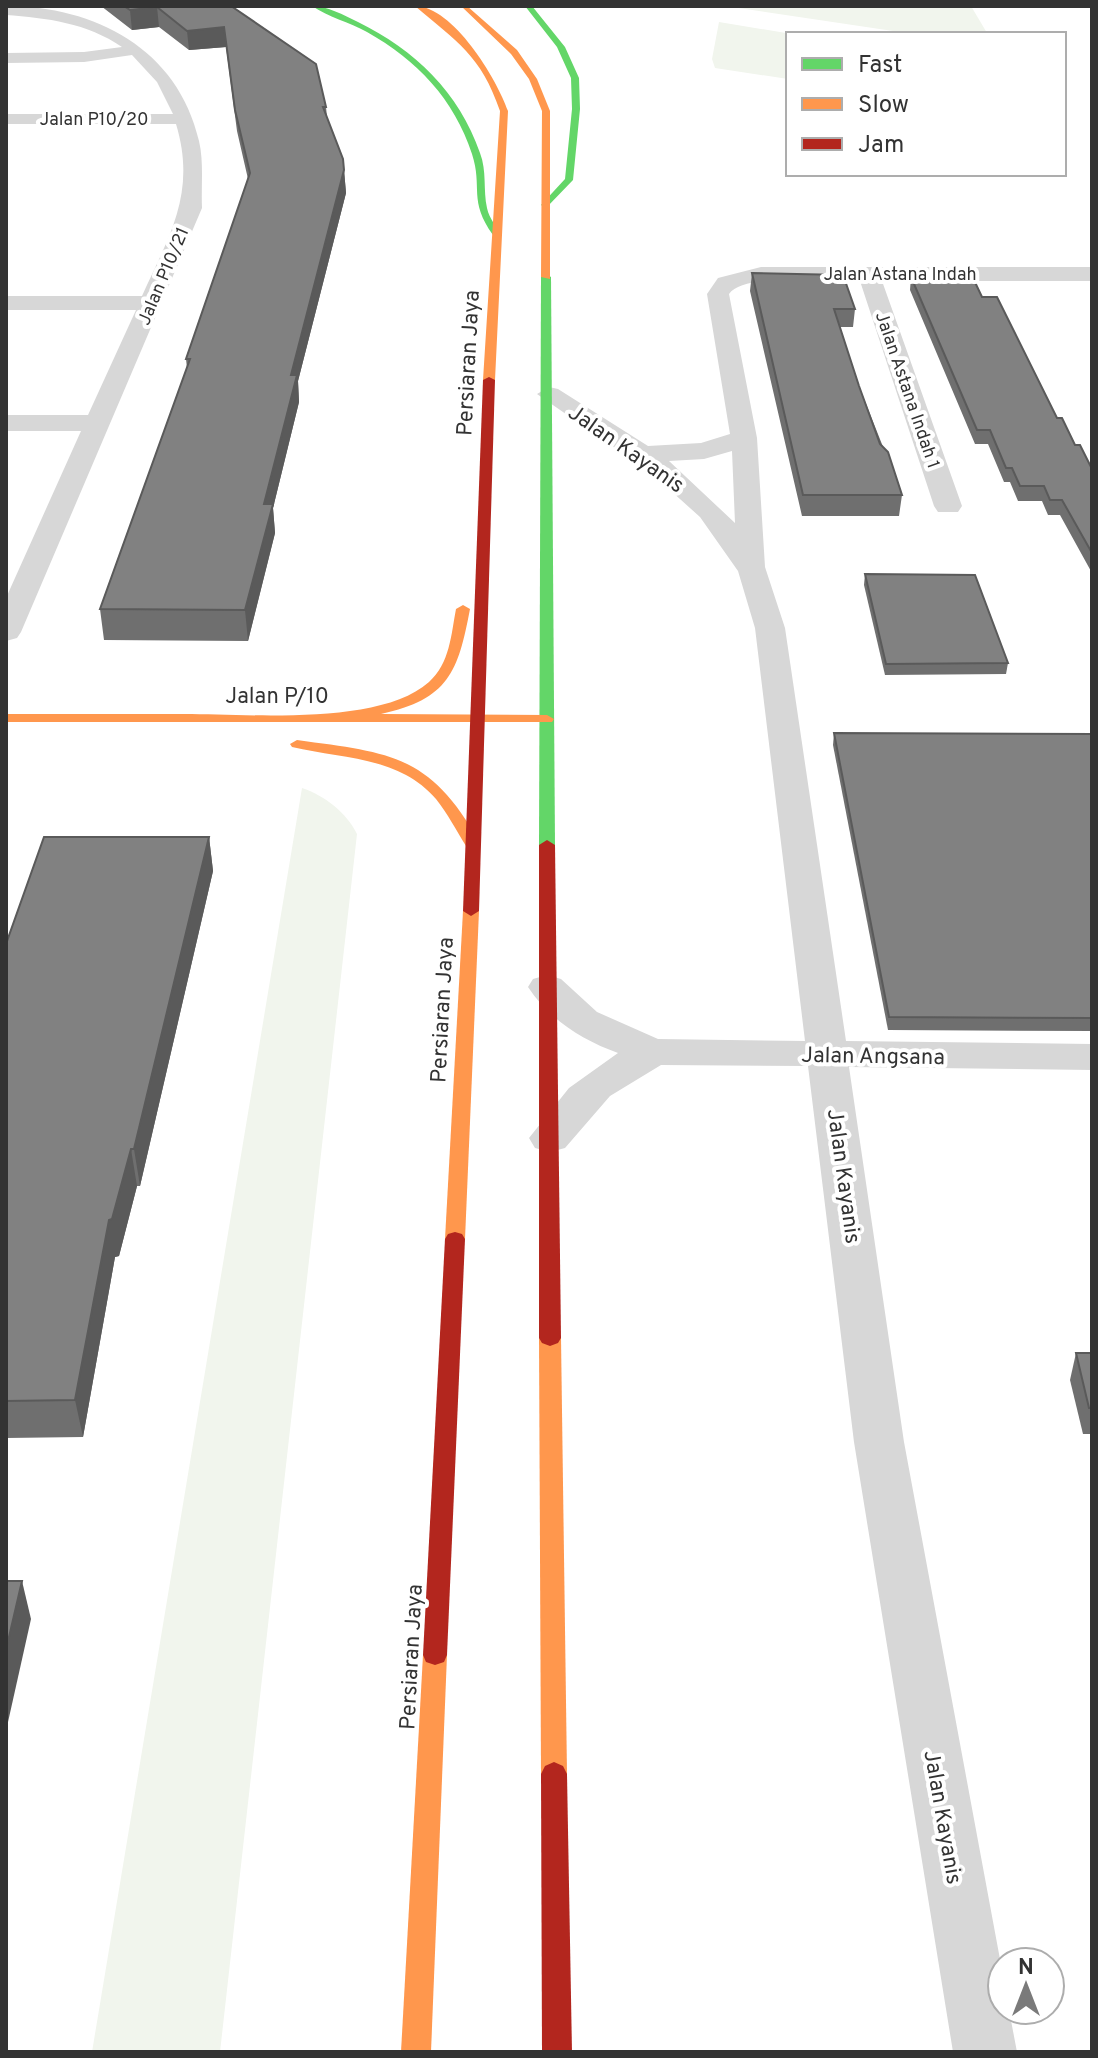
<svg xmlns="http://www.w3.org/2000/svg" width="1098" height="2058" font-family="Overpass,sans-serif">
	<style>
		.green { fill: #f1f5ed }
		.lines { fill: none; stroke-linecap: round; stroke-linejoin: round }
		.street { fill: #d7d7d7; fill-rule: evenodd }
		.fast { fill: #63d668; fill-rule: evenodd }
		.slow { fill: #ff974d; fill-rule: evenodd }
		.jam { fill: #b3261e; fill-rule: evenodd }
		.wall { fill: #6f6f6f }
		.shaded-wall { fill: #5a5a5a }
		.building { fill: #818181; stroke: #5a5a5a; stroke-width: 2 }
		.labels { text-anchor: middle; stroke-width: 8; stroke-linejoin: round; paint-order: stroke }
		.far-street-label { font-size: 18px; fill: #333; stroke: #fff }
		.street-label { font-size: 22px; fill: #333; stroke: #fff }
	</style>
	<rect width="100%" height="100%" fill="#fff"/>
	<g class="green">
		<path d="M725 6H971L987 33 893 31Z"/>
		<path d="M719 22 792 34H788V79L715 68 712 59Z"/>
		<path d="M302 788C325 796 346 812 357 834L220 2052H92Z"/>
	</g>
	<g class="lines">
		<g class="street">
			<path d="M6 6C95 6 178 49 199 141 204 162 201 186 202 208L21 632 17 638 6 641V598L81 431H6V415H88L136 310H6V296H142C169 236 197 193 176 124H6V114H173L157 82 132 55 84 62 6 63V53L84 52 122 47C87 23 47 18 6 15Z"/>
			<path d="M761 267H1092V281H882L962 506 958 512H938L934 506 860 281C833 281 745 272 729 294L757 438 765 567 785 628 846 1041 1092 1044V1070L849 1067 904 1442 1002 1970V2010H1009L1017 2052H953L854 1442 808 1066 661 1065 610 1096 565 1148 550 1152 535 1148 529 1138 569 1088 618 1053C582 1040 550 1020 528 987L533 979 547 975 561 979 597 1012 658 1039 805 1041 755 628 738 571 700 517 651 473 537 394 549 387 558 389 648 446 701 443 730 434 707 294 718 278ZM732 451 735 523 669 461 704 459Z"/>
		</g>
		<g class="fast">
			<path d="M312 6C328 6 343 15 358 22 415 50 459 92 480 153 487 171 483 190 487 208 489 219 498 227 499 235H493C468 200 483 188 472 154 454 99 417 60 367 32 349 22 328 17 312 6Z"/>
			<path d="M525 6H532L565 47 579 78 580 109 573 180 546 208 541 205 565 179 572 109 571 78 557 47Z"/>
			<path d="M546 274 551 277 555 845 547 850 539 845 541 277Z"/>
		</g>
		<g class="slow">
			<path d="M415 6C453 6 497 79 508 111L495 380 489 383 483 380 500 111C481 55 457 42 415 6Z"/>
			<path d="M461 6H467L517 50 537 79 550 111V279L541 277 542 111 529 79 511 54Z"/>
			<path d="M463 605 470 609C458 672 449 699 381 714L547 715 554 719 552 722H6V714C65 714 125 714 184 714 249 714 380 726 429 682 450 663 451 635 456 609Z"/>
			<path d="M297 740C391 753 430 754 480 843L472 848 466 846C456 830 448 814 436 799 399 756 342 759 292 747L290 744Z"/>
			<path d="M471 906 479 911 465 1239 462 1244H448L445 1239 463 911Z"/>
			<path d="M550 1330 558 1333 561 1338 567 1774 563 1782 554 1786 545 1782 541 1774 539 1338 542 1333Z"/>
			<path d="M435 1645 444 1648 447 1655 431 2052H401L423 1655 426 1648Z"/>
		</g>
		<g class="jam">
			<path d="M489 377 495 380 479 911 471 916 463 911 483 380Z"/>
			<path d="M547 840 555 845 561 1338 558 1343 550 1346 542 1343 539 1338V845Z"/>
			<path d="M455 1232 462 1234 465 1239 447 1655 444 1662 435 1665 426 1662 423 1655 445 1239 448 1234Z"/>
			<path d="M554 1762 563 1766 567 1774 572 2052H542L541 1774 545 1766Z"/>
		</g>
	</g>
	<g class="wall">
		<path d="M101 6H233L326 107 327 117 344 170 346 193 298 381 299 402 273 508 275 533 248 641 104 640 100 609 187 368 186 359 248 179 237 131 226 47 189 50 159 27 132 30Z"/>
		<path d="M752 273 855 309 853 327H840L859 386 902 495 899 516H802L750 291Z"/>
		<path d="M911 277 982 297 1057 418 1092 469V573L1060 515H1048L1042 501H1018L1010 482H1004L988 444H975L910 290Z"/>
		<path d="M865 574 1008 663 1006 674 885 675 864 585Z"/>
		<path d="M834 733 1092 734V1031L888 1030 833 745Z"/>
		<path d="M209 837 213 871 140 1186H137L119 1256 115 1257 83 1437 6 1438V944Z"/>
		<path d="M1076 1353H1092V1434H1083L1070 1380Z"/>
	</g>
	<g class="shaded-wall">
		<path d="M157 7 159 27 132 30 130 10Z"/>
		<path d="M224 27 226 47 189 50 187 31Z"/>
		<path d="M344 170 346 193 298 381 299 402 273 508 275 533 248 641 245 610 264 504 291 375Z"/>
		<path d="M209 837 213 871 140 1186 134 1149Z"/>
		<path d="M131 1149 137 1186 119 1256 115 1257 83 1437 75 1400 109 1220Z"/>
		<path d="M22 1581 31 1619 6 1731V1650Z"/>
	</g>
	<g class="building">
		<path d="M124 6H231L316 64 326 107H323L343 159 344 170 291 375H297L264 504H273L245 610 100 609 190 359H186L250 173 235 110 224 27 187 31 157 7 130 10Z"/>
		<path d="M752 273 843 275 855 309H834L859 386 880 444 888 452 902 495H803Z"/>
		<path d="M911 277 973 278 982 297H997L1057 418H1062L1075 445H1080L1092 469V553L1062 500H1050L1044 486H1020L1012 468H1006L990 430H977Z"/>
		<path d="M865 574 975 575 1008 663 886 664Z"/>
		<path d="M834 733 1092 734V1018L889 1017Z"/>
		<path d="M44 837H209L134 1149H131L112 1219 109 1220 75 1400 6 1401V944Z"/>
		<path d="M1076 1353H1092V1408H1089Z"/>
		<path d="M6 1581H22L6 1650Z"/>
	</g>
	<g class="labels">
		<g class="far-street-label">
			<text x="94" y="125">Jalan P10/20</text>
			<text x="900" y="280">Jalan Astana Indah</text>
			<text transform="translate(163 276) rotate(-67)" y="6">Jalan P10/21</text>
			<text transform="translate(908 390) rotate(71)" y="6">Jalan Astana Indah 1</text>
		</g>
		<g class="street-label">
			<text transform="translate(467 363) rotate(-87)" y="8">Persiaran Jaya</text>
			<text transform="translate(627 448) rotate(35)" y="8">Jalan Kayanis</text>
			<text x="277" y="703">Jalan P/10</text>
			<text transform="translate(441 1010) rotate(-87)" y="8">Persiaran Jaya</text>
			<text transform="translate(873 1055) rotate(1)" y="8">Jalan Angsana</text>
			<text transform="translate(845 1176) rotate(82)" y="8">Jalan Kayanis</text>
			<text transform="translate(410 1657) rotate(-87)" y="8">Persiaran Jaya</text>
			<text transform="translate(944 1817) rotate(80)" y="8">Jalan Kayanis</text>
		</g>
	</g>
	<rect width="1098" height="2058" fill="none" stroke="#333333" stroke-width="16"/>
	<rect x="786" y="32" width="280" height="144" fill="#ffffff" stroke="#adadad" stroke-width="2"/>
	<rect x="802" y="58" width="40" height="12" fill="#63d668" stroke="#adadad" stroke-width="2"/>
	<text x="858" y="72" font-size="24" fill="#333333">Fast</text>
	<rect x="802" y="98" width="40" height="12" fill="#ff974d" stroke="#adadad" stroke-width="2"/>
	<text x="858" y="112" font-size="24" fill="#333333">Slow</text>
	<rect x="802" y="138" width="40" height="12" fill="#b3261e" stroke="#adadad" stroke-width="2"/>
	<text x="858" y="152" font-size="24" fill="#333333">Jam</text>
	<g transform="translate(1026 1986)"><circle r="38" fill="#ffffff" stroke="#adadad" stroke-width="2"/>
	<path d="M0-6L14 30L0 20L-14 30Z" fill="#7a7a7a"/>
	<text y="-12" font-size="22" font-weight="bold" text-anchor="middle" fill="#333333">N</text>
	</g>
</svg>
